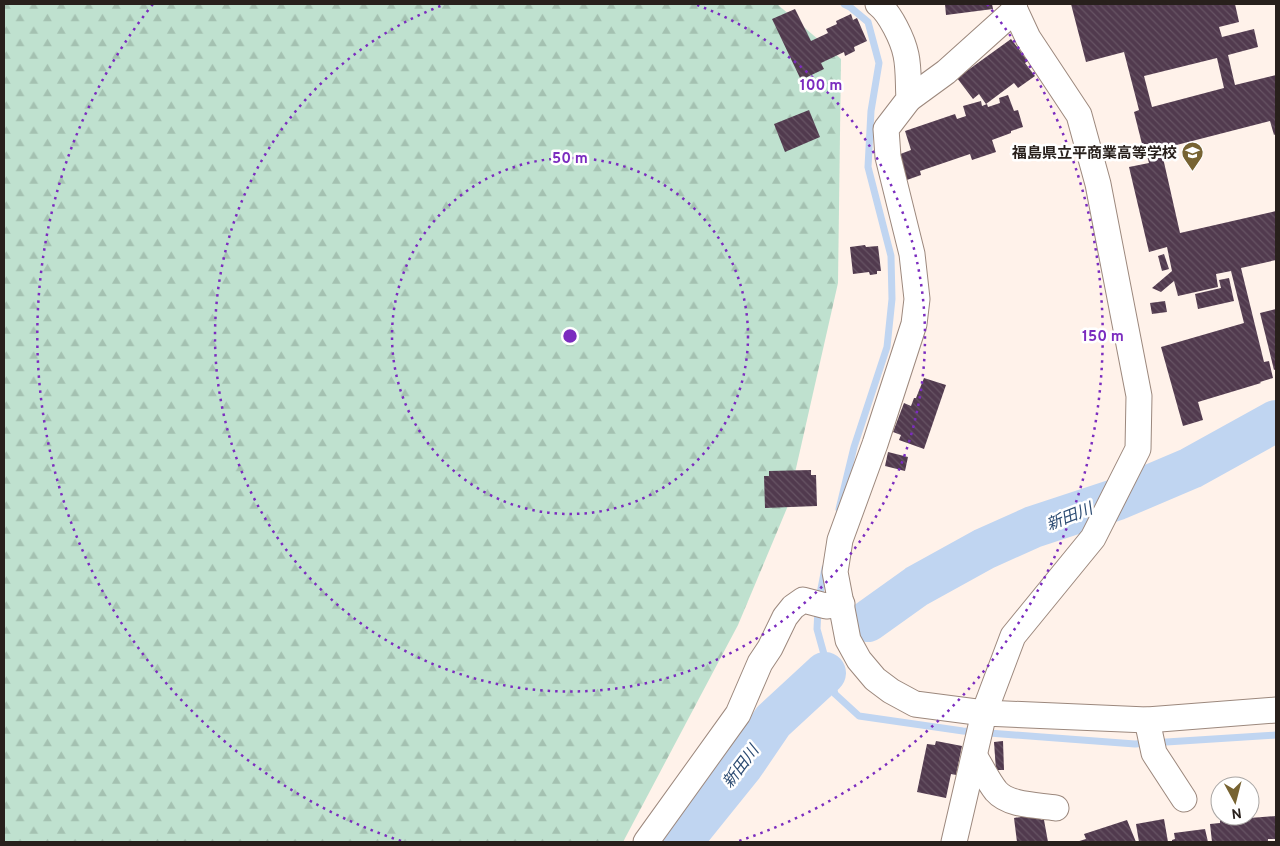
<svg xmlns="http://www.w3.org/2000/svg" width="1280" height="846" font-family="Overpass,'Noto Sans JP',sans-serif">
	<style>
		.forest { fill: url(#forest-firs) }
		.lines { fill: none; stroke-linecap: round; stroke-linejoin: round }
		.stream { stroke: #c0d5f1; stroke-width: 7 }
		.river { stroke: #c0d5f1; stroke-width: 42 }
		.building { fill: url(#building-back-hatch); fill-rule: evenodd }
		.minor-casing { stroke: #9c887d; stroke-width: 27 }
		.minor { stroke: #fff; stroke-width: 25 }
		.ring { fill: none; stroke: #7b2cbf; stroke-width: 2.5; stroke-dasharray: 2.5 5 }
		.labels { text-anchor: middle; stroke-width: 5; stroke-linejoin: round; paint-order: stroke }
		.poi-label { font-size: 15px; font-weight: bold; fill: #28201c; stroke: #fff; text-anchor: end }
		.water-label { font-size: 16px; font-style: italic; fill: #2d4c73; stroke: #fff }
		.centre { fill: #7b2cbf; stroke: #fff; stroke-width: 2.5 }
		.ring-label { font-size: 15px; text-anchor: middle; font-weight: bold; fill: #7b2cbf; stroke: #fff; stroke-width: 5; stroke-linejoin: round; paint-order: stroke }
	</style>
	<defs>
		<pattern id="forest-firs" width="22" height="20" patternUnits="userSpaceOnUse" patternTransform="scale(1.25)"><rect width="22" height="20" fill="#bfe1cf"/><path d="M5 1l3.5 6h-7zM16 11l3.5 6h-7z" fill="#a4c1b1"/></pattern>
		<pattern id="building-back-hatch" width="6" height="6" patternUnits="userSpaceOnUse" patternTransform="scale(1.25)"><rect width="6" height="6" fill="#513a4e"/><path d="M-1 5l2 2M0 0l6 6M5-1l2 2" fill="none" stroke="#675464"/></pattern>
	</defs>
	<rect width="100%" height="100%" fill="#fff2ea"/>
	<path class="forest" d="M4 4H777L841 59 838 283 787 508 738 625 623 842H4Z"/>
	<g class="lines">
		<g class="stream">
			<path d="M839 509 854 447 887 347 892 299 891 256 868 167 871 111 879 63 868 22 850 7 844 4"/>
			<path d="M819 599 825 568"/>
			<path d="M818 609 817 629 835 694 859 716 963 731 1135 744 1276 735"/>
		</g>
		<g class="river">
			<path d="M868 621 917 586 984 549 1033 527 1118 499 1191 468 1276 421"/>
			<path d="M681 842 743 765 773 721 825 673"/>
		</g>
	</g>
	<g class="building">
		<path d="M945 4H992L993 9 946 15Z"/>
		<path d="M1071 4H1235L1239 22 1219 27 1222 37 1254 29 1258 47 1228 55 1235 85 1276 75V134L1274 135 1270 121 1161 149 1180 233 1276 211V260L1241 268 1264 362 1269 361 1273 378 1260 382 1261 383 1198 402 1203 420 1183 426 1161 347 1244 323 1231 271 1216 274 1218 287 1178 296 1174 281 1161 292 1152 288 1172 271 1167 247 1149 252 1129 167 1149 163 1146 152H1144L1134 112 1139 110 1124 52 1086 62ZM1217 58 1224 88 1152 107 1144 76Z"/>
		<path d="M795 9 811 41 828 33 826 29 837 24 836 21 851 14 853 20 857 18 867 41 854 47 855 51 845 56 844 52 821 63 824 69 801 80 772 19Z"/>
		<path d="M1011 39 1028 61 1025 63 1035 76 1018 88 1014 83 986 104 979 94 973 99 957 78Z"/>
		<path d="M1008 95 1014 111 1018 110 1023 127 1011 131V133L992 140 996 152 972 160 970 154 920 171 921 175 904 181 895 156 911 150 905 131 955 114 957 119 966 116 963 106 981 101 982 106 987 104 988 107 1000 103 999 98Z"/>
		<path d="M809 110 820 137 785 152 774 124Z"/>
		<path d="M865 245 866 247 878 246 881 271H877V274L870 275 869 272 853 274 850 247Z"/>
		<path d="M1164 254 1169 269 1162 271 1158 256Z"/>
		<path d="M1229 278 1234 301 1198 309 1195 294 1221 288 1219 280Z"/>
		<path d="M1165 301 1167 312 1152 314 1150 303Z"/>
		<path d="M1276 309V369L1274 370 1260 313Z"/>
		<path d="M924 378 946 385 924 449 899 440 901 435 893 432 904 403 911 406 914 398H916Z"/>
		<path d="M888 452 908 457 905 471 885 466Z"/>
		<path d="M811 470V475H816L817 506 765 508 764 476H769V471Z"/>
		<path d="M936 741 962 746 956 775 951 774 946 798 917 792 927 744 935 745Z"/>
		<path d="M1003 741 1004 770H996L994 742Z"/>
		<path d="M1039 814 1041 820H1044L1048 842H1017L1014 818Z"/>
		<path d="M1276 816V839H1268V842H1212L1210 824 1220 823V819L1237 817V819Z"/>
		<path d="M1164 819 1168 842H1139L1136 824Z"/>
		<path d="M1127 820 1136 842H1076L1086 839 1084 834Z"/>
		<path d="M1205 829 1208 842H1172V840L1175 839 1174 833Z"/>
	</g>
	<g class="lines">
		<defs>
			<g id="minor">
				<path d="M878 4C890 13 903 40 906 55 909 69 908 85 909 99L886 129 888 157 912 254 917 299 914 324 875 444 840 540 835 572 848 640 859 660 875 679 891 691 915 704 984 713 1147 720 1276 710"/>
				<path d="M909 99 946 72 1015 10"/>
				<path d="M1147 720 1154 753 1184 799"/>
				<path d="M975 757C982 768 988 781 996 791 1009 806 1038 805 1056 808"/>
				<path d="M646 842 738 714 760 663 770 648 785 617 793 607 803 600 826 606 842 604"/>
				<path d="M954 842 984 713 1013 636 1093 538 1138 449 1139 396 1098 184 1079 115 1028 38 1015 10 1014 4"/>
			</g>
		</defs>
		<use href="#minor" class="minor-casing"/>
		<use href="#minor" class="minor"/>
	</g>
	<g class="ring">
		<circle cx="570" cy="336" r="178"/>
		<path d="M697 5A355 355 0 1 1 443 5"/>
		<path d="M401 841A533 533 0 0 1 153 4M987 4A533 533 0 0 1 739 841"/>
	</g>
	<defs>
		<symbol id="school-pin" viewBox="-11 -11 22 30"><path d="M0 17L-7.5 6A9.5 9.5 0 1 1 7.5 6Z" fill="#776332" stroke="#fff"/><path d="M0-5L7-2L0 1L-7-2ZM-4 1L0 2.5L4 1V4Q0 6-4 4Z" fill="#fff"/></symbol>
	</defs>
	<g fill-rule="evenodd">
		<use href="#school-pin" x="1180" y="140" width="25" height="34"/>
	</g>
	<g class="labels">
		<g class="poi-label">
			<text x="1177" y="158">福島県立平商業高等学校</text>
		</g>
		<g class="water-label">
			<text transform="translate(1069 516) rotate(-22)" y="6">新田川</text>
			<text transform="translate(740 766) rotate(-53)" y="6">新田川</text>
		</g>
	</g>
	<circle cx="570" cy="336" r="8" class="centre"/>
	<g class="ring-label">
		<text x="821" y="90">100 m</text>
		<text x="570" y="163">50 m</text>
		<text x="1103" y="341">150 m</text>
	</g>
	<rect width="1280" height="846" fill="none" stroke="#28201c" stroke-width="10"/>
	<g transform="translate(1235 801) rotate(173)"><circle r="24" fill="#ffffff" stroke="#a9a6a4"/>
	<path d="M0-4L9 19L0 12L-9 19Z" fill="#776332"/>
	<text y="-8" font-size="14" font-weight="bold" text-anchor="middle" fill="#28201c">N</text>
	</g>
</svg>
